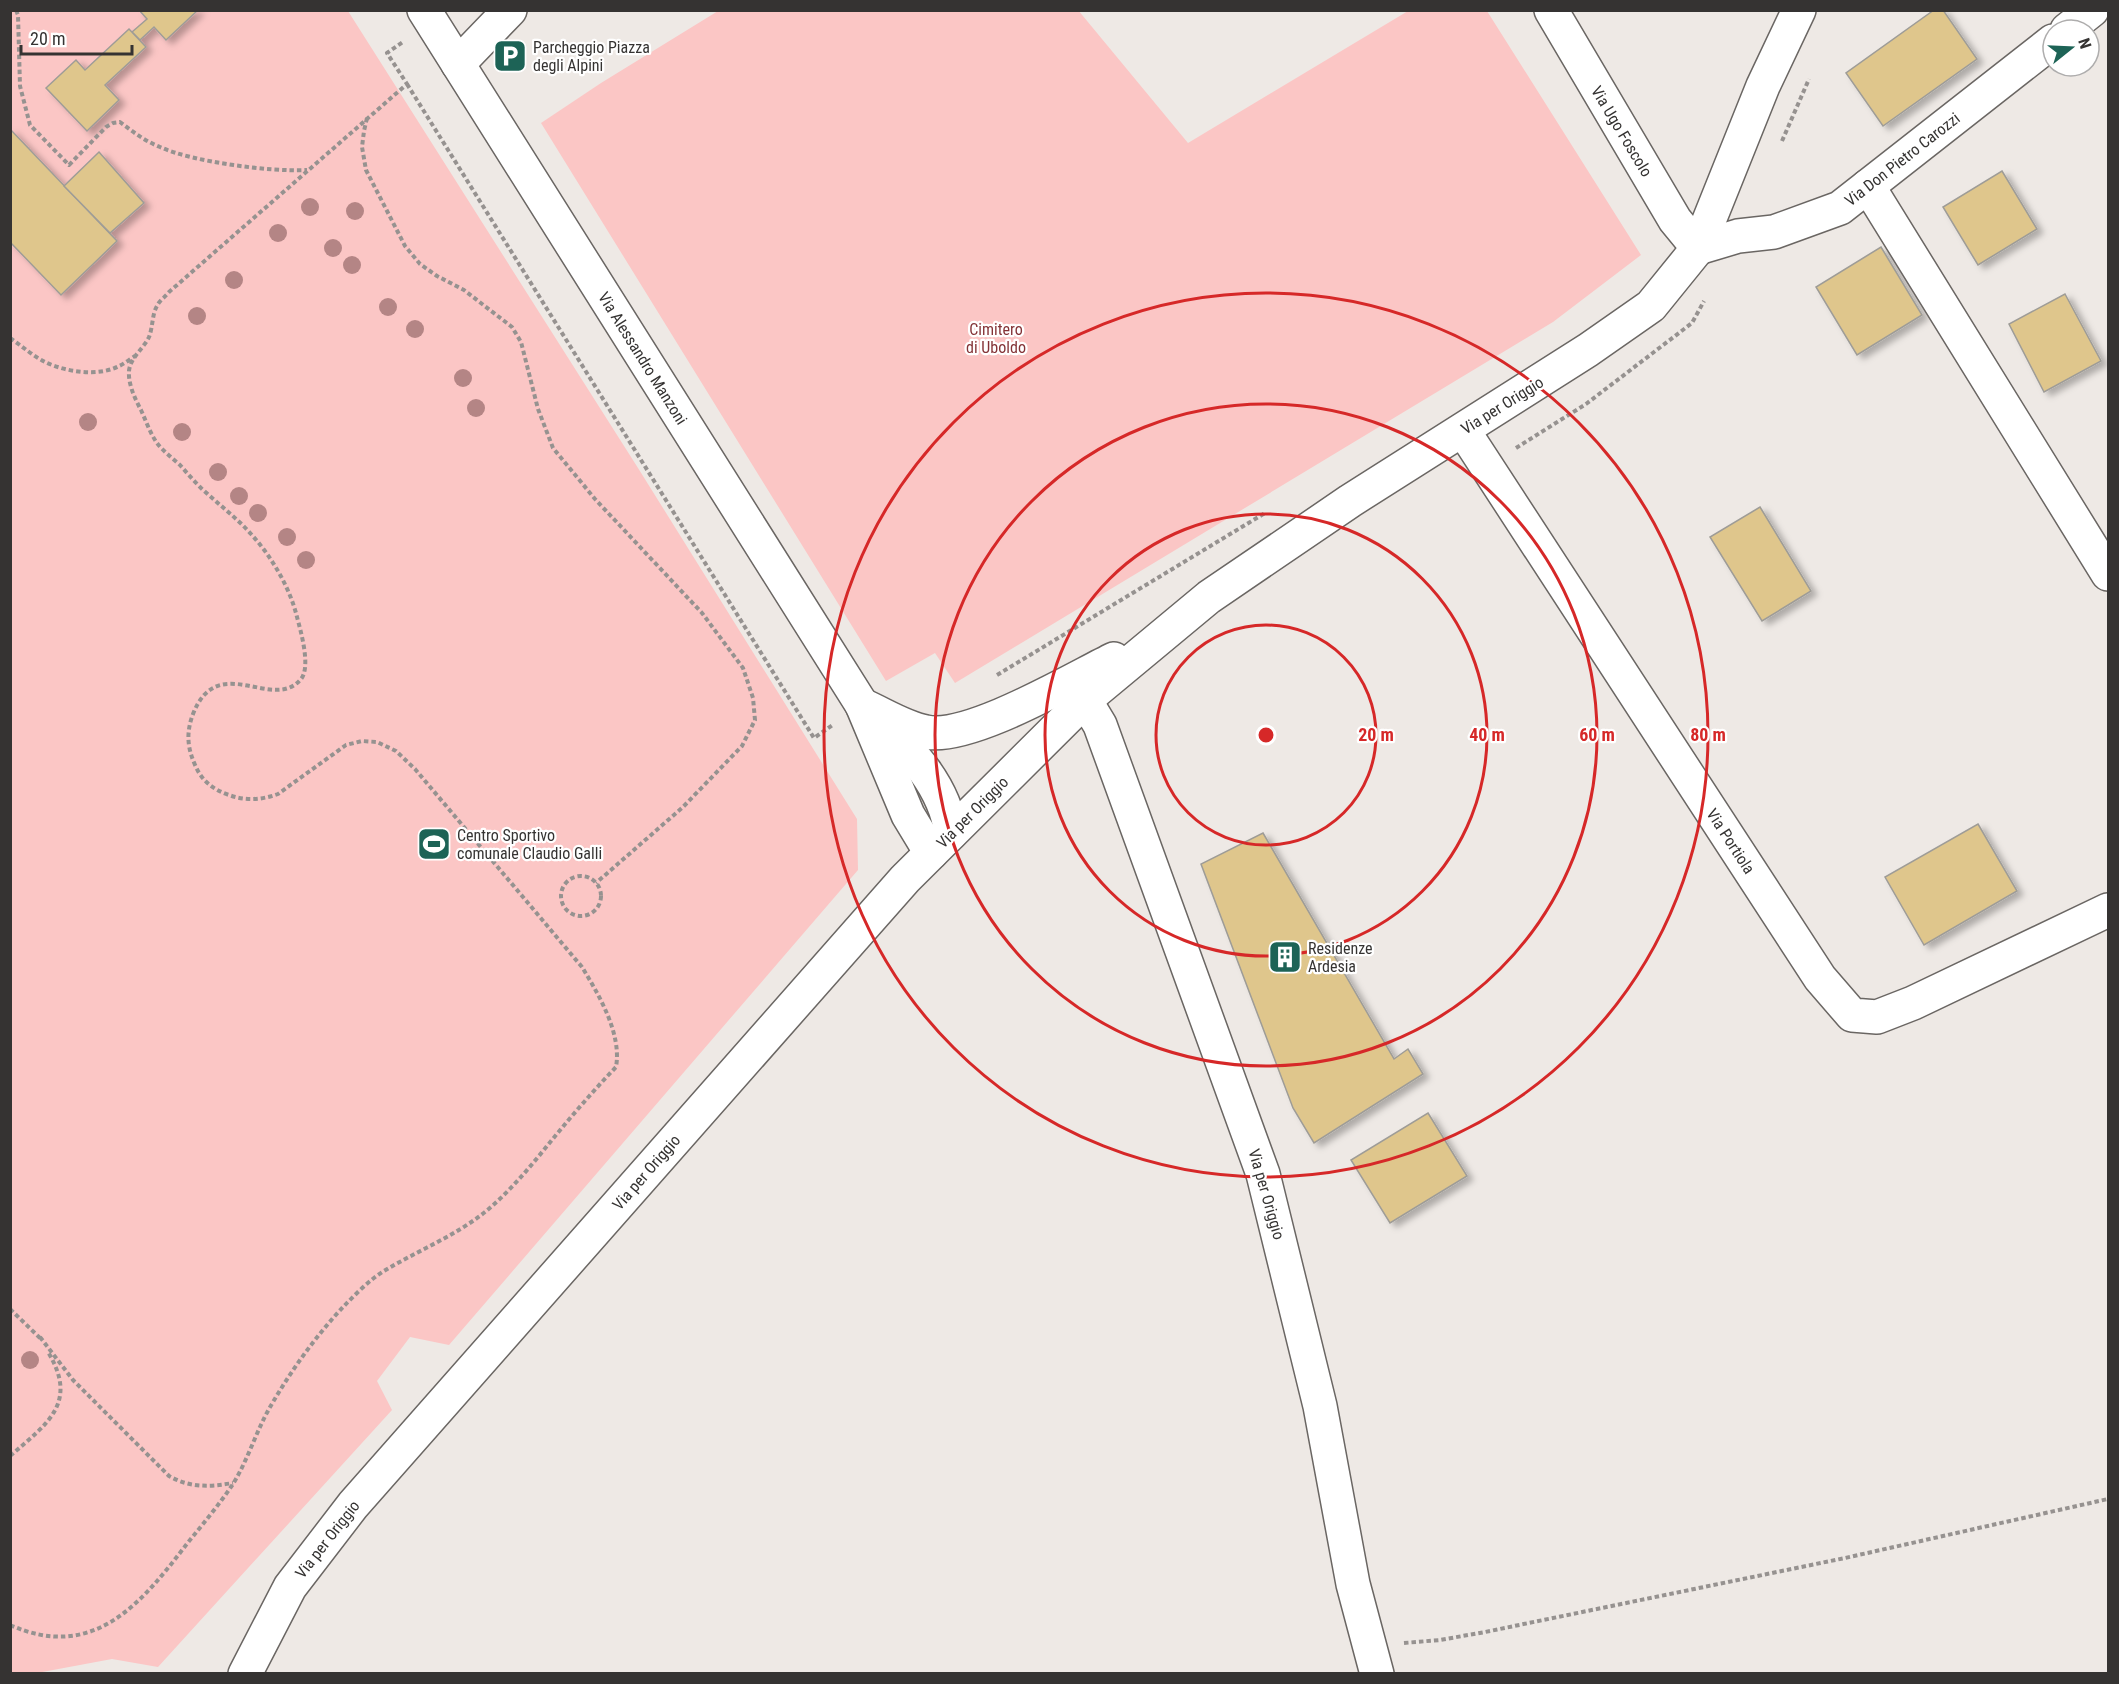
<svg xmlns="http://www.w3.org/2000/svg" width="2119" height="1684" font-family="'Roboto Condensed',sans-serif">
	<style>
		.green { fill: #fbc6c5 }
		.building { fill: #dfc68c; stroke: #9e9c97; stroke-width: 1.5; filter: url(#shadow) }
		.lines { fill: none; stroke-linecap: round; stroke-linejoin: round }
		.minor-casing { stroke: #6a6663; stroke-width: 36 }
		.path { stroke: #969290; stroke-width: 4; stroke-dasharray: 4.5 3; stroke-linecap: butt }
		.minor { stroke: #fff; stroke-width: 33 }
		.tree { fill: #b48585 }
		.ring { fill: none; stroke: #d62828; stroke-width: 3 }
		.labels { text-anchor: middle; stroke-width: 4.5; stroke-linejoin: round; paint-order: stroke }
		.poi-label { font-size: 16px; fill: #353332; stroke: #fff; text-anchor: start }
		.street-label { font-size: 16px; fill: #353332; stroke: #fff }
		.park-label { font-size: 16px; fill: #843337; stroke: #fff }
		.centre { fill: #d62828; stroke: #fff; stroke-width: 3 }
		.ring-label { font-size: 18px; text-anchor: middle; font-weight: bold; fill: #d62828; stroke: #fff; stroke-width: 4.5; stroke-linejoin: round; paint-order: stroke }
	</style>
	<defs>
		<filter id="shadow"><feDropShadow dx="6" dy="4" stdDeviation="3" flood-color="#0004"/></filter>
	</defs>
	<rect width="100%" height="100%" fill="#eee9e5"/>
	<g class="green">
		<path d="M1078 10 1188 143 1408 11H1487L1641 255 1553 322 955 683 935 653 886 681 541 123 601 83 718 11Z"/>
		<path d="M11 11H348L638 468 857 819 858 870 449 1345 410 1337 377 1381 392 1410 158 1667 112 1659 37 1673 11 1674Z"/>
	</g>
	<g class="building">
		<path d="M198 10 166 40 154 27 140 40 132 32 147 19 139 10Z"/>
		<path d="M1934 10H1943L1977 59 1883 126 1846 73Z"/>
		<path d="M129 29 146 47 105 85 119 100 87 131 46 88 76 60 85 70Z"/>
		<path d="M10 129 117 241 61 295 10 242Z"/>
		<path d="M99 152 144 203 110 233 64 186Z"/>
		<path d="M2002 171 2037 229 1978 265 1943 207Z"/>
		<path d="M1881 247 1922 315 1857 355 1816 287Z"/>
		<path d="M2065 294 2101 361 2044 392 2009 324Z"/>
		<path d="M1760 507 1811 591 1762 621 1710 537Z"/>
		<path d="M1978 824 2017 891 1924 945 1885 877Z"/>
		<path d="M1263 833 1394 1059 1408 1049 1423 1074 1314 1143 1293 1108 1201 864Z"/>
		<path d="M1428 1113 1467 1176 1390 1223 1351 1160Z"/>
	</g>
	<g class="lines">
		<defs>
			<g id="minor">
				<path d="M424 10 862 705 908 815 931 853"/>
				<path d="M1551 10 1675 220 1698 248 1738 236 1774 232 1840 208 2053 41"/>
				<path d="M2067 30 2092 10"/>
				<path d="M458 64 510 10"/>
				<path d="M1868 186 2108 574"/>
				<path d="M1463 430 1820 978 1852 1015 1877 1017 1913 1003 2108 910"/>
				<path d="M1085 700 1100 725 1263 1174 1320 1406 1353 1584 1377 1674"/>
				<path d="M862 705C883 714 904 728 926 732 969 741 1073 679 1114 659"/>
				<path d="M879 720C911 752 945 786 951 833"/>
				<path d="M245 1674 290 1587 353 1505 905 879 1085 700 1209 597 1350 501 1588 350 1651 306 1698 248 1763 86 1799 10"/>
			</g>
		</defs>
		<use href="#minor" class="minor-casing"/>
		<g class="path">
			<path d="M16 10 18 15 20 86 30 125 69 165 106 127 113 123 120 122C133 132 145 141 160 147 193 162 270 172 307 170"/>
			<path d="M407 84 814 738 834 724"/>
			<path d="M367 118 364 131 362 147 366 170 405 246 420 264 437 276 464 290 512 327 521 342 538 409 553 448 595 499 702 613 743 668 753 698 755 720 742 746 683 807 596 883"/>
			<path d="M1782 141 1809 79"/>
			<path d="M10 338C22 346 33 356 45 362 66 372 98 377 119 366 124 364 130 359 135 356"/>
			<path d="M1516 448 1586 404 1692 323 1704 301"/>
			<path d="M997 675 1265 513"/>
			<circle cx="581" cy="896" r="20"/>
			<path d="M10 1309 40 1338"/>
			<path d="M40 1337 73 1380 169 1476C190 1488 210 1487 233 1483"/>
			<path d="M10 1456C47 1424 79 1403 48 1352"/>
			<path d="M10 1625C93 1662 141 1604 186 1545 202 1525 219 1505 233 1484 249 1458 257 1428 273 1402 293 1368 316 1336 343 1307 355 1295 369 1280 384 1271 417 1251 455 1236 485 1212 512 1190 534 1162 556 1135 575 1112 595 1089 616 1067 622 1034 599 995 582 967L415 769 396 751 377 742 362 741 346 745 278 794C262 800 245 801 229 795 214 790 202 781 196 767 187 748 186 733 193 714 218 650 273 713 301 679 311 667 301 632 297 617 290 588 272 557 251 534 236 517 218 504 201 488 194 481 187 473 180 465 172 458 163 451 157 443 150 433 146 421 141 410 135 399 128 384 129 371 130 358 144 348 149 337 153 327 152 314 157 306 159 301 165 297 169 292L407 84 387 53 403 42"/>
			<path d="M1404 1643 1440 1640 1485 1632 1845 1558 2108 1499"/>
		</g>
		<use href="#minor" class="minor"/>
	</g>
	<g class="tree">
		<circle cx="310" cy="207" r="9"/>
		<circle cx="355" cy="211" r="9"/>
		<circle cx="278" cy="233" r="9"/>
		<circle cx="333" cy="248" r="9"/>
		<circle cx="352" cy="265" r="9"/>
		<circle cx="234" cy="280" r="9"/>
		<circle cx="388" cy="307" r="9"/>
		<circle cx="197" cy="316" r="9"/>
		<circle cx="415" cy="329" r="9"/>
		<circle cx="463" cy="378" r="9"/>
		<circle cx="476" cy="408" r="9"/>
		<circle cx="88" cy="422" r="9"/>
		<circle cx="182" cy="432" r="9"/>
		<circle cx="218" cy="472" r="9"/>
		<circle cx="239" cy="496" r="9"/>
		<circle cx="258" cy="513" r="9"/>
		<circle cx="287" cy="537" r="9"/>
		<circle cx="306" cy="560" r="9"/>
		<circle cx="30" cy="1360" r="9"/>
	</g>
	<g class="ring">
		<circle cx="1266" cy="735" r="110"/>
		<circle cx="1266" cy="735" r="221"/>
		<circle cx="1266" cy="735" r="331"/>
		<circle cx="1266" cy="735" r="442"/>
	</g>
	<defs>
		<symbol id="parking-square" viewBox="-11 -11 22 22"><rect x="-9" y="-9" width="18" height="18" rx="4" fill="#1d6356" stroke="#fff"/><path d="M-3.5-5.5H1a3.5 3.5 0 0 1 0 7H-1V5.5H-3.5ZM-1-3.4V-.6H.8a1.4 1.4 0 0 0 0-2.8Z" fill="#fff"/></symbol>
		<symbol id="stadium-square" viewBox="-11 -11 22 22"><rect x="-9" y="-9" width="18" height="18" rx="4" fill="#1d6356" stroke="#fff"/><path d="M0-5a6.5 5 0 1 0 0 10a6.5 5 0 1 0 0-10ZM-3.5-1.8h7v3.6h-7Z" fill="#fff"/></symbol>
		<symbol id="building-square" viewBox="-11 -11 22 22"><rect x="-9" y="-9" width="18" height="18" rx="4" fill="#1d6356" stroke="#fff"/><path d="M-4-6H4V6H1V3H-1V6H-4ZM-2.5-4.3h1.7v1.8h-1.7ZM.8-4.3h1.7v1.8H.8ZM-2.5-1h1.7V.8h-1.7ZM.8-1h1.7V.8H.8Z" fill="#fff"/></symbol>
	</defs>
	<g fill-rule="evenodd">
		<use href="#parking-square" x="491" y="37" width="38" height="38"/>
		<use href="#stadium-square" x="415" y="825" width="38" height="38"/>
		<use href="#building-square" x="1266" y="938" width="38" height="38"/>
	</g>
	<g class="labels">
		<g class="poi-label">
			<text x="533" y="53">Parcheggio Piazza<tspan x="533" dy="18">degli Alpini</tspan></text>
			<text x="457" y="841">Centro Sportivo<tspan x="457" dy="18">comunale Claudio Galli</tspan></text>
			<text x="1308" y="954">Residenze<tspan x="1308" dy="18">Ardesia</tspan></text>
		</g>
		<g class="street-label">
			<text transform="translate(1622 131) rotate(59)" y="6">Via Ugo Foscolo</text>
			<text transform="translate(1902 159) rotate(-38)" y="6">Via Don Pietro Carozzi</text>
			<text transform="translate(643 358) rotate(58)" y="6">Via Alessandro Manzoni</text>
			<text transform="translate(1502 405) rotate(-32)" y="6">Via per Origgio</text>
			<text transform="translate(972 812) rotate(-45)" y="6">Via per Origgio</text>
			<text transform="translate(1731 841) rotate(57)" y="6">Via Portiola</text>
			<text transform="translate(646 1172) rotate(-49)" y="6">Via per Origgio</text>
			<text transform="translate(1267 1194) rotate(74)" y="6">Via per Origgio</text>
			<text transform="translate(327 1539) rotate(-52)" y="6">Via per Origgio</text>
		</g>
		<g class="park-label">
			<text x="996" y="335">Cimitero<tspan x="996" dy="18">di Uboldo</tspan></text>
		</g>
	</g>
	<circle cx="1266" cy="735" r="9" class="centre"/>
	<g class="ring-label">
		<text x="1376" y="741">20 m</text>
		<text x="1487" y="741">40 m</text>
		<text x="1597" y="741">60 m</text>
		<text x="1708" y="741">80 m</text>
	</g>
	<rect width="2119" height="1684" fill="none" stroke="#353332" stroke-width="24"/>
	<g transform="translate(2071 48) rotate(72)"><circle r="28" fill="#ffffff" stroke="#aeadad" stroke-width="1.5"/>
	<path d="M0-4.5L10 22L0 15L-10 22Z" fill="#1d6356"/>
	<text y="-9" font-size="16" font-weight="bold" text-anchor="middle" fill="#353332">N</text>
	</g>
	<path d="M21 45v9h111v-9" fill="none" stroke="#353332" stroke-width="3"/>
	<text x="30" y="45" font-size="18" fill="#353332" stroke="#ffffff" stroke-width="4.5" paint-order="stroke">20 m</text>
</svg>
